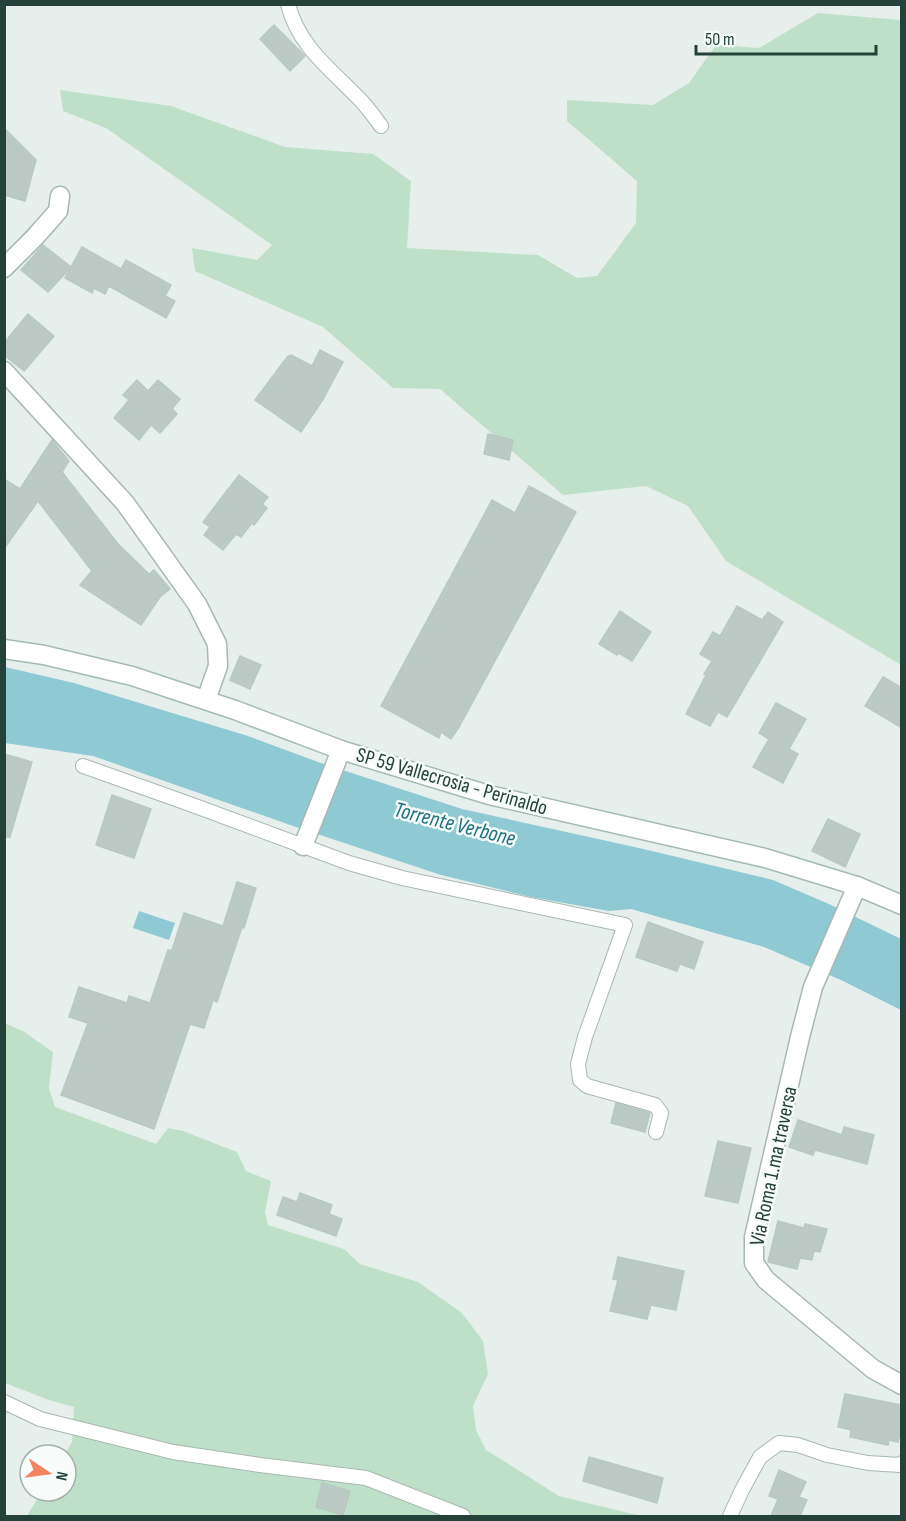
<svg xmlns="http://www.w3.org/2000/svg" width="906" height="1521" font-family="'Sofia Sans Condensed',sans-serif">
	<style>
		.green { fill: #bfe0c8 }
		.water { fill: #8ec9d4 }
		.building { fill: #bbcac4; stroke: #b8c9c2; stroke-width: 1.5 }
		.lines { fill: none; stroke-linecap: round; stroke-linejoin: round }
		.service-casing { stroke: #a8b8b2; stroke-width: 16 }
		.minor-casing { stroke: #a8b8b2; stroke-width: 21 }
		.secondary-casing { stroke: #a4bbb3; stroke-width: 21 }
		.service { stroke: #fff; stroke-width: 14 }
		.minor { stroke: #fff; stroke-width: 18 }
		.secondary { stroke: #fff; stroke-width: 18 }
		.labels { text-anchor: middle; stroke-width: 5; stroke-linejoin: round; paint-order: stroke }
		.street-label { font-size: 21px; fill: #24423a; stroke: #f7fbf9 }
		.water-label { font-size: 22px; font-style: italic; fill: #1c6f80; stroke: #f7fbf9 }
	</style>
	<rect width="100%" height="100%" fill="#e6efeb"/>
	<g class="green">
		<path d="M818 13 901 20V665L726 561 688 506 646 486 563 495 440 389 393 388 323 327 195 271 192 248 257 260 272 245 106 128 63 111 60 90 171 106 285 147 373 154 411 181 407 248 538 255 577 278 597 276 636 223 637 181 567 121V100L653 105 689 83 716 45 759 48Z"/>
		<path d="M4 1023 23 1031 53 1052 49 1088 55 1107 156 1144 168 1128 183 1131 237 1152 246 1171 271 1181 265 1212 268 1225 344 1249 360 1264 418 1282 462 1313 483 1341 488 1374 473 1406 476 1430 486 1450 559 1496 641 1516H27L42 1491H66V1455H64L72 1442 74 1407 49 1400 5 1383Z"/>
	</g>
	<g class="water">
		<path d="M5 667 74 683 169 712 248 736 318 762 462 809 639 848 773 880 829 904 901 939V1010L841 980 764 947 631 909 609 911 531 897 441 875 296 827 93 756 5 743Z"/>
		<path d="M139 911 175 923 169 940 133 928Z"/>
	</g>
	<g class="building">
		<path d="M274 25 305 56 290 71 260 39Z"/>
		<path d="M4 128 36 160 25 201 4 195Z"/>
		<path d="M43 245 71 267 48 292 21 270Z"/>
		<path d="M82 247 121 269 126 260 171 285 165 296 175 301 166 318 109 286 105 294 94 288 92 293 65 278Z"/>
		<path d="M28 314 54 336 24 371 4 355V343Z"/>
		<path d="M320 350 343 362 322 401 301 432 255 400 288 356H290L291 355 312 366Z"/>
		<path d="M137 380 148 391 158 380 180 399 172 409 177 414 160 433 151 425 139 440 114 418 129 400 123 395Z"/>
		<path d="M488 434 513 440 509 460 484 454Z"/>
		<path d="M52 440 69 461 62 472 118 544 149 574 154 570 170 589 160 597 141 625 80 585 92 571 38 501 4 549V479L20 489Z"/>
		<path d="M239 475 268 497 262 504 267 508 254 525 252 523 241 537 236 534 223 550 204 535 210 527 203 522Z"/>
		<path d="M529 486 576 512 459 727 451 739 441 732 439 738 381 706 492 500 515 513Z"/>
		<path d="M737 606 762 620 768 612 783 622 727 717 718 712 710 726 686 714 706 675 704 674 712 661 700 654 713 632 720 636Z"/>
		<path d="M620 611 651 632 632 661 619 653 617 655 599 644Z"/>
		<path d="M240 656 261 665 250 689 230 680Z"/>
		<path d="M883 677 902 688V728L865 706Z"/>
		<path d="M776 703 806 719 789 749 798 754 783 783 753 767 769 739 759 733Z"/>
		<path d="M4 754 32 762 10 837H4Z"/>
		<path d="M112 795 151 809 134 858 96 845Z"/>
		<path d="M828 819 860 834 845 867 812 851Z"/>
		<path d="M237 882 256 888 244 928 242 927 217 1002 213 1000 204 1028 190 1024 154 1129 61 1095 88 1023 69 1017 79 987 127 1003 129 996 150 1003 168 950H172L184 913 223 926Z"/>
		<path d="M648 922 703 942 694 969 680 964 677 971 636 957Z"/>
		<path d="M616 1103 650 1113 645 1132 611 1123Z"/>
		<path d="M798 1120 842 1135 844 1127 874 1135 867 1164 815 1150 813 1155 789 1147Z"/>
		<path d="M718 1141 751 1148 738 1203 705 1196Z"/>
		<path d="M300 1193 332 1205 329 1214 342 1219 336 1236 277 1215 283 1197 297 1202Z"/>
		<path d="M778 1221 804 1228 805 1224 827 1229 820 1252 814 1251 812 1260 800 1258 797 1269 768 1262Z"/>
		<path d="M618 1257 684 1271 676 1310 651 1305 647 1319 610 1311 618 1280 613 1279Z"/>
		<path d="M845 1394 902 1405V1426L898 1442 889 1440 888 1445 850 1437 851 1430 838 1427Z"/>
		<path d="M589 1457 663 1478 657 1503 583 1481Z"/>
		<path d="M779 1470 806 1482 799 1497 807 1500 800 1516H771L778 1499 769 1496Z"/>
		<path d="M322 1483 350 1491 343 1515 316 1507Z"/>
	</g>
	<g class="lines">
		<defs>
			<g id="service">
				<path d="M288 4C299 49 335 72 364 104 370 111 376 119 381 126"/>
				<path d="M83 766 187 803 349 863 402 878 625 925 585 1037 578 1064 580 1080 587 1086 655 1105 661 1113 656 1132"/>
				<path d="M4 1402 40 1419 173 1452 260 1465 366 1478 463 1516"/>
				<path d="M730 1516 742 1490 760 1457 779 1443 798 1445 827 1455 868 1463 900 1465 902 1463"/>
			</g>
			<g id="minor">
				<path d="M4 268 35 237 58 211 60 196"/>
				<path d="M4 371 125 503 197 604 217 644 218 666 206 700"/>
				<path d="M303 846 341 750"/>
				<path d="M857 886 813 987 800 1037 754 1237V1263L766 1280 873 1369 902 1385"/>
			</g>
			<path id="secondary" d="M4 649 44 655 132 676 235 710 341 750 489 795 765 858 857 886 902 905"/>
		</defs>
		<use href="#service" class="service-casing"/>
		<use href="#minor" class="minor-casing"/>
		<use href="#secondary" class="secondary-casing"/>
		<use href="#service" class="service"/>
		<use href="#minor" class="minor"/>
		<use href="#secondary" class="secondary"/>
	</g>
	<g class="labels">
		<g class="street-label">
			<text transform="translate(452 781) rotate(16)" y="7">SP 59 Vallecrosia - Perinaldo</text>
			<text transform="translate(773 1166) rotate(-78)" y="7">Via Roma 1.ma traversa</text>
		</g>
		<g class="water-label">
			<text transform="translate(455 823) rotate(14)" y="8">Torrente Verbone</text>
		</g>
	</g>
	<rect width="906" height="1521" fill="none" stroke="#24423a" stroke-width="12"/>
	<g transform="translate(48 1473) rotate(103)"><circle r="28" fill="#f7fbf9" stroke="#a3b1ad" stroke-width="1.5"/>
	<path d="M0-4.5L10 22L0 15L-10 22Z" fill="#f4845f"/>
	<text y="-9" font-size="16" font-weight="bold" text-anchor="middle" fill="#24423a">N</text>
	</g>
	<path d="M696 45v9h180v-9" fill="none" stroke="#24423a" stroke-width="3"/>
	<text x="705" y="45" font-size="18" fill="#24423a" stroke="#f7fbf9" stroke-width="4.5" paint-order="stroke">50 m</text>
</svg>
